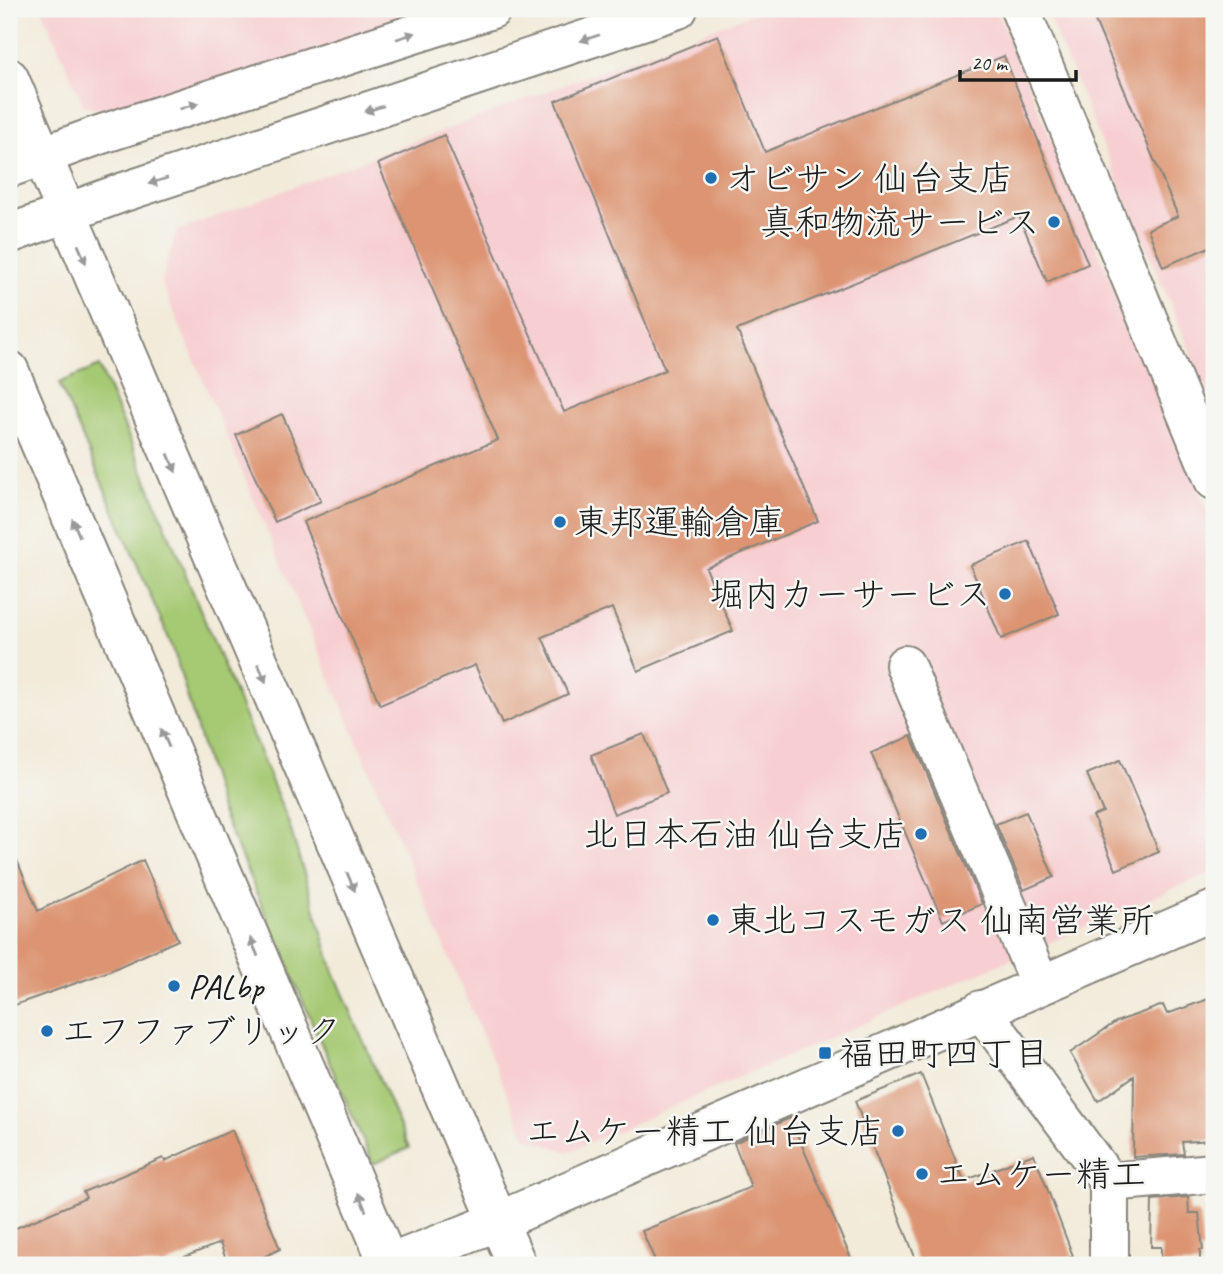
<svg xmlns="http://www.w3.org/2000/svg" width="1223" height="1274" font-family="Caveat,'Klee One',sans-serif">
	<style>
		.built { fill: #f7cfd2 }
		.green { fill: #a6c973; stroke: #617248; stroke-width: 2 }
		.building { fill: #dc9472 }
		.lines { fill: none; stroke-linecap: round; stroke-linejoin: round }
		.minor-casing { stroke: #87847b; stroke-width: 42 }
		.minor { stroke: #fff; stroke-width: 38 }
		.oneway { fill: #999 }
		.poi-dot { fill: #1f6fb2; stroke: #f6f6f2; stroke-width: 2.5 }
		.labels { text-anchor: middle; stroke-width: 5; stroke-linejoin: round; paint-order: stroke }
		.poi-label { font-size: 35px; fill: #1c1c1c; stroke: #f6f6f2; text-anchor: start }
	</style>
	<rect width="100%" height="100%" fill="#f6f6f2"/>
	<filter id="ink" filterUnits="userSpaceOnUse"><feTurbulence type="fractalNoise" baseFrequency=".0143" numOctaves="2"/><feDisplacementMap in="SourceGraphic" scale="14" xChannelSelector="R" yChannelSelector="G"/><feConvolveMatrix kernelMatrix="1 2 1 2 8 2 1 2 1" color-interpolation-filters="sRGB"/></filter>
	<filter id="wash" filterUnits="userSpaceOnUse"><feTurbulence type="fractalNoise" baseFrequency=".00686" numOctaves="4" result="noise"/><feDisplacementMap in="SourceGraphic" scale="28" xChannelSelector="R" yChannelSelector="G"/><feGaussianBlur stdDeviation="1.57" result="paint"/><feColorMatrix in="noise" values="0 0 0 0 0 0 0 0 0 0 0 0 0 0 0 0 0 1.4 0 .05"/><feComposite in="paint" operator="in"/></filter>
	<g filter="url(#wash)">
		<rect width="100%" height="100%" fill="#f2ebda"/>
		<g class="built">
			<path d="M42 9H437L132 119 83 105Z"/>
			<path d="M765 9H996L1214 526V871L568 1152 526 1138 161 282 177 231Z"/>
			<path d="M1045 9H1214V407Z"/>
		</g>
		<path class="green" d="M99 366 288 821 334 972 409 1148 373 1164 221 810 173 648 59 383Z"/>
		<g id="blocks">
			<g class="building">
				<path d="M1090 9H1214V245L1163 267 1148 229 1178 216Z"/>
				<path d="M718 35 765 152 1004 56 1088 264 1047 282 1019 216 737 330 818 521 706 568 733 631 638 671 612 608 542 637 568 694 502 724 475 665 380 705 303 522 498 440 378 164 444 135 564 412 665 370 555 101Z"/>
				<path d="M282 414 321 501 275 522 236 435Z"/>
				<path d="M1029 541 1059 614 1001 639 970 565Z"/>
				<path d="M644 734 667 793 614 814 591 755Z"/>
				<path d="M911 736 982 904 943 921 871 753Z"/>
				<path d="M1120 760 1159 852 1116 870 1093 816 1103 812 1087 774Z"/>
				<path d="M1026 812 1054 877 1024 890 996 824Z"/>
				<path d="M9 841 38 911 143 860 178 940 107 972 9 1007Z"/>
				<path d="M1214 997V1140L1182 1142 1184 1154 1133 1157 1134 1076 1098 1101 1070 1053 1116 1022 1163 1005 1167 1014Z"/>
				<path d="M921 1074 964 1181 1034 1154 1073 1256 1053 1265H918L855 1101Z"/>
				<path d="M790 1118 854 1265H657L642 1231 751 1187 734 1143Z"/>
				<path d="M232 1130 280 1249 247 1265H228L220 1243 164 1265H9V1231L86 1198 83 1192 163 1158 165 1161Z"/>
				<path d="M1188 1197 1189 1213H1199L1203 1250H1200V1265H1161V1247H1151L1152 1200Z"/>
			</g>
		</g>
	</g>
	<g filter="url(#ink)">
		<use href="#blocks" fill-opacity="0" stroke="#87847b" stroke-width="2"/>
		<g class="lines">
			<defs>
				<g id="minor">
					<path d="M1020 9 1214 480"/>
					<path d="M9 78 517 1265"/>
					<path d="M9 168 99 135 492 9"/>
					<path d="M9 234 124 192 678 9"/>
					<path d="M9 370 389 1265"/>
					<path d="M905 665 1040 985"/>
					<path d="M981 1010 1109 1182V1265"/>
					<path d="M1109 1182 1214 1173"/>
					<path d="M386 1265 499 1221 1214 910"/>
				</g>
			</defs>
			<use href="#minor" class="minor-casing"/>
			<use href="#minor" class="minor"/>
		</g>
		<defs><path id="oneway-solid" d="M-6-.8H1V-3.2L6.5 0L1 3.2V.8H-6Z" transform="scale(1.75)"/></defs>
		<g class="oneway">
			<use href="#oneway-solid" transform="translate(406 36) rotate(-18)"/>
			<use href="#oneway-solid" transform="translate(590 38) rotate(162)"/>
			<use href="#oneway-solid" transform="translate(189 106) rotate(-18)"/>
			<use href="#oneway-solid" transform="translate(374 109) rotate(162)"/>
			<use href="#oneway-solid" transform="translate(158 181) rotate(162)"/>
			<use href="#oneway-solid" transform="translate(82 254) rotate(67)"/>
			<use href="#oneway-solid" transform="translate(172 463) rotate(67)"/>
			<use href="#oneway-solid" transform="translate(76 528) rotate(-113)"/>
			<use href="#oneway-solid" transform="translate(262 673) rotate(67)"/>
			<use href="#oneway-solid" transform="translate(165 738) rotate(-113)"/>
			<use href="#oneway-solid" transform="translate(351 882) rotate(67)"/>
			<use href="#oneway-solid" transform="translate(254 947) rotate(-113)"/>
			<use href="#oneway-solid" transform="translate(362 1202) rotate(-113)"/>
		</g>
	</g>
	<g class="poi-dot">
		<circle cx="711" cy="178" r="7"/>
		<circle cx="1054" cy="222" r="7"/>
		<circle cx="560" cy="522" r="7"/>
		<circle cx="1005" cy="594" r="7"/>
		<circle cx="921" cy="834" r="7"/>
		<circle cx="713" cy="920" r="7"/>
		<circle cx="174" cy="986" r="7"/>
		<circle cx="47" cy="1031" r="7"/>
		<rect x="818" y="1046" width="14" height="14" rx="3.5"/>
		<circle cx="898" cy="1131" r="7"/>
		<circle cx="922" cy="1174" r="7"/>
	</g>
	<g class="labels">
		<g class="poi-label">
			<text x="725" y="190">オビサン 仙台支店</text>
			<text x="1040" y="234" text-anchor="end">真和物流サービス</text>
			<text x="574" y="534">東邦運輸倉庫</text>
			<text x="991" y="606" text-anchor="end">堀内カーサービス</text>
			<text x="907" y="846" text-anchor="end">北日本石油 仙台支店</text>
			<text x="727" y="932">東北コスモガス 仙南営業所</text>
			<text x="188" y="998">PALbp</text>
			<text x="61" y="1043">エフファブリック</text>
			<text x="839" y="1065">福田町四丁目</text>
			<text x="884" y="1143" text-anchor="end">エムケー精工 仙台支店</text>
			<text x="936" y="1186">エムケー精工</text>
		</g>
	</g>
	<rect width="1223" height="1274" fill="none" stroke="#f6f6f2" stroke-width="35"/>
	<path d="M960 70v10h116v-10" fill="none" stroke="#1c1c1c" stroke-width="3.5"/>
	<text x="971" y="70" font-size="21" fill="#1c1c1c" stroke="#f6f6f2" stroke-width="5" paint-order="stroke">20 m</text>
</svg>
